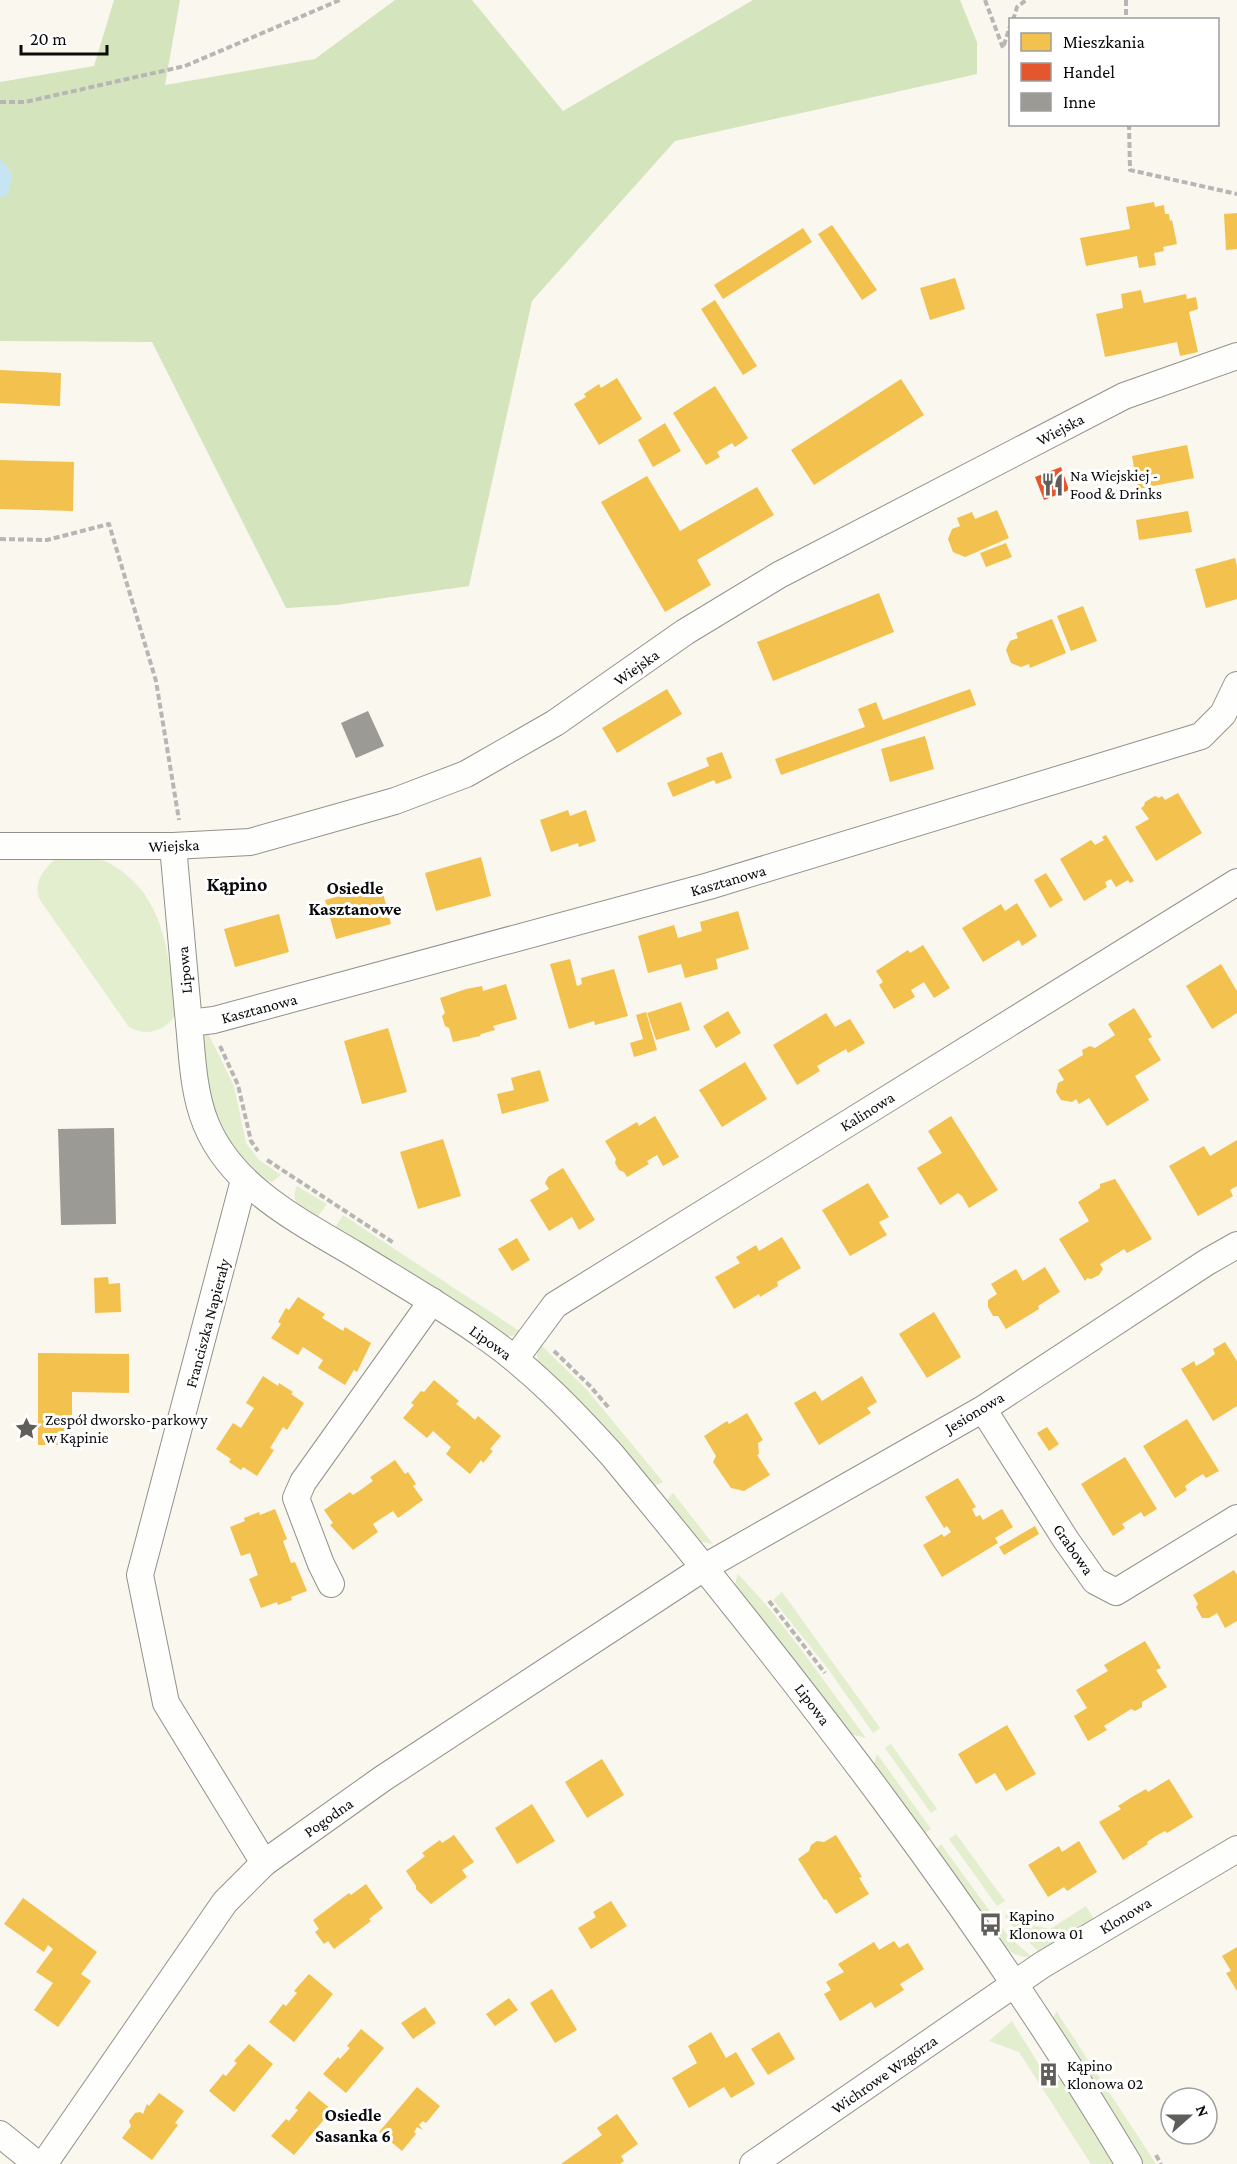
<svg xmlns="http://www.w3.org/2000/svg" width="1237" height="2164" font-family="'Crimson Pro',serif">
	<style>
		.green { fill: #e3eecf }
		.forest { fill: #d4e5bd }
		.water { fill: #c6e4f2 }
		.homes { fill: #f2c14e }
		.shops { fill: #e4572e }
		.building { fill: #9c9a95 }
		.lines { fill: none; stroke-linecap: round; stroke-linejoin: round }
		.minor-casing { stroke: #93918d; stroke-width: 28 }
		.path { stroke: #b7b6b5; stroke-width: 4; stroke-dasharray: 6 3; stroke-linecap: butt }
		.minor { stroke: #fefefc; stroke-width: 26 }
		.labels { text-anchor: middle; stroke-width: 6; stroke-linejoin: round; paint-order: stroke }
		.street-label { font-size: 16px; fill: #0b0b0b; stroke: #fff }
		.poi-label { font-size: 16px; fill: #0b0b0b; stroke: #fff; text-anchor: start }
		.neighbourhood-label { font-size: 18px; font-weight: bold; fill: #0b0b0b; stroke: #fff }
		.quarter-label { font-size: 20px; font-weight: bold; fill: #0b0b0b; stroke: #fff }
	</style>
	<rect width="100%" height="100%" fill="#faf7ee"/>
	<g class="green">
		<path d="M57 857C70 857 86 856 98 859 110 862 121 870 130 878 168 912 170 968 175 1016 164 1031 147 1037 129 1027L40 900C32 881 45 869 57 857Z"/>
		<path d="M207 1031 234 1086 246 1143 259 1160 281 1175 272 1182C248 1180 217 1121 210 1099 204 1081 204 1058 203 1039Z"/>
		<path d="M297 1186 327 1204 316 1219C304 1210 288 1203 297 1186Z"/>
		<path d="M343 1215 521 1332 512 1336 501 1335 334 1229Z"/>
		<path d="M540 1344 587 1390 663 1482 652 1487 538 1363 537 1352Z"/>
		<path d="M673 1493 713 1544 696 1541 665 1503Z"/>
		<path d="M738 1574 768 1607 800 1648 866 1738 850 1734 734 1587Z"/>
		<path d="M782 1592 880 1728 873 1733 826 1666 773 1600Z"/>
		<path d="M891 1744 895 1750 937 1809 931 1813 885 1748Z"/>
		<path d="M877 1754 931 1829 925 1833 921 1832 873 1767Z"/>
		<path d="M956 1834 1005 1901 997 1906 949 1839Z"/>
		<path d="M941 1844 991 1913 983 1919 936 1853 938 1847Z"/>
		<path d="M1086 1906 1095 1921 1040 1953 1012 1926 1005 1916 1012 1911 1021 1923 1050 1929Z"/>
		<path d="M1001 1926 1008 1936 1032 1957C1012 1958 1004 1947 993 1932Z"/>
		<path d="M1057 2011 1060 2017 1156 2164H1143L1052 2019Z"/>
		<path d="M1012 2021 1051 2084 1063 2078 1117 2164H1091L1019 2052 989 2041Z"/>
	</g>
	<path class="forest" d="M114 0H180L165 85 315 59 395 0H472L563 111 753 0H960L977 42V74L675 141 532 301 469 586 336 605 286 608 152 342 0 341V82L94 66Z"/>
	<path class="water" d="M0 158 12 173 9 193 0 198Z"/>
	<g class="homes">
		<path d="M1154 202 1155 207 1164 205 1165 214H1169L1170 221 1172 220 1177 244 1163 247 1164 251 1154 253 1156 265 1139 268 1137 256 1086 266 1080 238 1130 229 1126 207Z"/>
		<path d="M1237 213V249L1226 250 1224 214Z"/>
		<path d="M832 225 877 290 862 300 818 234Z"/>
		<path d="M803 228 812 242 723 299 714 285Z"/>
		<path d="M955 278 965 309 930 320 920 288Z"/>
		<path d="M1141 290 1144 303 1186 294 1187 299 1196 297 1198 309 1189 312 1198 352 1180 356 1177 342 1105 357 1096 314 1123 308 1121 294Z"/>
		<path d="M715 300 757 366 743 375 701 309Z"/>
		<path d="M0 370 61 373 60 406 0 403Z"/>
		<path d="M617 378 642 419 599 445 574 404 586 397 584 394 599 384 601 388Z"/>
		<path d="M901 379 924 415 814 485 791 450Z"/>
		<path d="M715 386 748 438 735 447 732 443 717 452 720 457 706 465 673 413Z"/>
		<path d="M665 423 681 451 653 467 638 440Z"/>
		<path d="M1187 445 1194 478 1138 489 1132 456Z"/>
		<path d="M0 460 74 462 73 511 0 509Z"/>
		<path d="M647 476 680 531 757 487 774 515 697 560 711 585 665 612 601 502Z"/>
		<path d="M997 510 1009 538 965 557 953 552 948 539 952 529 960 526 957 518 972 512 975 519Z"/>
		<path d="M1188 511 1192 532 1139 540 1136 520Z"/>
		<path d="M1006 543 1012 557 986 567 980 553Z"/>
		<path d="M1235 558 1237 566V599L1206 608 1195 569Z"/>
		<path d="M879 593 894 632 773 681 757 642Z"/>
		<path d="M1083 606 1097 641 1071 651 1057 616Z"/>
		<path d="M1052 619 1066 653 1030 668 1029 664 1021 667 1011 663 1006 650 1010 641 1018 638 1016 633Z"/>
		<path d="M667 689 682 714 617 753 602 728Z"/>
		<path d="M970 689 976 705 781 775 775 759 865 727 858 709 876 702 883 720Z"/>
		<path d="M925 736 934 769 890 782 881 749Z"/>
		<path d="M722 752 732 778 716 784 714 780 673 797 667 783 709 766 706 758Z"/>
		<path d="M1178 793 1202 833 1156 861 1135 827 1149 819 1141 808 1144 806 1145 802 1155 796 1159 798 1162 796 1165 800Z"/>
		<path d="M568 810 570 816 586 810 596 841 579 847 578 843 551 852 540 820Z"/>
		<path d="M1106 835 1134 881 1130 883 1128 880 1116 887 1111 879 1105 882 1107 887 1084 901 1060 859 1091 840 1095 845 1104 840 1102 837Z"/>
		<path d="M481 857 491 896 436 911 425 873Z"/>
		<path d="M1046 873 1063 900 1050 908 1034 880Z"/>
		<path d="M381 885 391 924 336 939 325 900Z"/>
		<path d="M1017 903 1037 936 1022 946 1019 940 983 962 962 928 1001 904 1005 911Z"/>
		<path d="M738 911 749 949 716 959 718 969 685 978 681 964 648 973 638 936 674 925 678 938 702 931 700 922Z"/>
		<path d="M279 914 289 952 235 967 224 929Z"/>
		<path d="M923 945 950 988 934 998 924 982 911 990 915 997 894 1009 879 985 883 982 876 971 908 950 910 953Z"/>
		<path d="M570 959 577 986 582 984 581 978 614 969 628 1016 595 1025 594 1021 569 1029 550 964Z"/>
		<path d="M1221 964 1237 991V1013L1212 1029 1186 986Z"/>
		<path d="M506 984 517 1019 493 1026 495 1030 481 1034 480 1036 453 1042 449 1028 445 1026 442 1016 445 1013 440 998 466 989 482 986 483 991Z"/>
		<path d="M681 1002 690 1030 656 1040 647 1013Z"/>
		<path d="M1134 1008 1152 1037 1148 1039 1161 1060 1135 1076 1149 1100 1107 1126 1089 1098 1079 1104 1076 1099 1072 1102 1061 1100 1056 1092 1058 1083 1064 1080 1058 1070 1083 1055 1082 1050 1090 1046 1095 1048 1115 1035 1108 1024Z"/>
		<path d="M728 1011 741 1033 716 1048 703 1026Z"/>
		<path d="M646 1012 657 1050 634 1057 630 1043 643 1039 636 1015Z"/>
		<path d="M826 1013 835 1027 850 1019 865 1043 848 1053 846 1049 817 1066 820 1071 797 1085 773 1045Z"/>
		<path d="M388 1028 407 1092 362 1104 344 1041Z"/>
		<path d="M745 1062 767 1099 722 1127 699 1090Z"/>
		<path d="M540 1070 549 1101 502 1114 497 1094 514 1090 511 1078Z"/>
		<path d="M655 1116 679 1157 663 1166 657 1155 647 1161 649 1164 627 1177 624 1172 619 1170 615 1163 616 1159 605 1141 637 1122 639 1126Z"/>
		<path d="M951 1116 998 1190 969 1208 962 1196 958 1193 940 1205 917 1168 942 1153 928 1131Z"/>
		<path d="M443 1139 461 1196 418 1209 400 1152Z"/>
		<path d="M1237 1140V1186L1230 1190 1233 1196 1198 1216 1169 1166 1204 1146 1210 1156Z"/>
		<path d="M563 1168 595 1220 579 1230 572 1217 549 1231 530 1200 549 1189 545 1183 548 1177Z"/>
		<path d="M1115 1179 1152 1239 1127 1253 1124 1249 1100 1264 1103 1269 1099 1275 1091 1279 1087 1278 1085 1281 1059 1239 1089 1221 1078 1202 1100 1188V1184Z"/>
		<path d="M868 1183 889 1217 879 1222 887 1235 850 1256 822 1210Z"/>
		<path d="M782 1237 801 1268 777 1282 778 1286 760 1297 759 1294 734 1309 715 1277 740 1263 736 1257 756 1245 759 1251Z"/>
		<path d="M517 1238 530 1260 512 1271 498 1249Z"/>
		<path d="M1045 1267 1060 1292 1038 1306 1039 1309 1006 1329 998 1316H993L988 1307V1300L997 1294 991 1284 1016 1269 1023 1281Z"/>
		<path d="M108 1277 109 1284 120 1283 121 1312 95 1313 94 1278Z"/>
		<path d="M298 1297 325 1314 322 1318 343 1331 345 1327 371 1343 357 1372 354 1370 345 1385 318 1368 323 1360 303 1347 298 1355 271 1338 281 1324 278 1322 286 1308 289 1310Z"/>
		<path d="M934 1312 961 1357 927 1378 899 1334Z"/>
		<path d="M1225 1342 1237 1361V1406L1213 1421 1181 1369 1194 1361 1196 1366 1205 1361 1215 1354 1213 1349Z"/>
		<path d="M38 1353 129 1354V1393L72 1392V1445H38Z"/>
		<path d="M263 1376 278 1386 279 1383 293 1392 291 1394 304 1403 287 1430 283 1427 270 1448 274 1450 257 1476 243 1467 241 1470 229 1462 231 1459 216 1449 233 1423 241 1428 254 1408 246 1403Z"/>
		<path d="M862 1376 877 1402 867 1408 871 1413 819 1445 794 1403 815 1391 822 1401Z"/>
		<path d="M434 1380 459 1401 456 1404 465 1411 475 1420 478 1416 501 1436 490 1449 493 1451 483 1463 481 1460 470 1474 446 1454 451 1447 433 1431 427 1438 403 1418 414 1405 411 1403 421 1391 424 1392Z"/>
		<path d="M747 1413 763 1440 758 1443 759 1454 757 1455 770 1475 744 1491 731 1488 713 1462 716 1456 704 1436 727 1421 729 1424Z"/>
		<path d="M1187 1419 1219 1471 1206 1478 1203 1474 1193 1480 1185 1486 1187 1490 1175 1498 1143 1446Z"/>
		<path d="M1047 1427 1059 1444 1049 1451 1037 1433Z"/>
		<path d="M1125 1457 1157 1509 1144 1517 1141 1512 1122 1524 1125 1528 1113 1536 1081 1484Z"/>
		<path d="M395 1460 405 1474 408 1472 416 1484 413 1486 423 1500 398 1518 393 1511 382 1518 373 1524 378 1532 353 1550 330 1525 333 1523 324 1510 350 1492 353 1495 362 1489 373 1481 370 1477Z"/>
		<path d="M958 1478 976 1507 972 1509 976 1517 980 1515 983 1520 1002 1509 1013 1527 995 1538 998 1543 942 1577 923 1545 942 1534 944 1537 951 1532 947 1526 944 1528 925 1497Z"/>
		<path d="M275 1509 287 1539 283 1541 291 1563 295 1562 307 1591 291 1597 292 1600 278 1605 277 1602 261 1608 249 1579 258 1575 250 1553 241 1556 230 1527 245 1521 244 1518 259 1512 260 1515Z"/>
		<path d="M1035 1526 1039 1534 1004 1555 999 1547Z"/>
		<path d="M1234 1570 1237 1575V1621L1225 1628 1217 1613 1209 1618H1202L1196 1607 1198 1604 1193 1595Z"/>
		<path d="M1145 1641 1161 1668 1156 1670 1167 1687 1142 1702V1707L1135 1711 1131 1709 1104 1726 1107 1730 1088 1741 1074 1716 1087 1708 1076 1690 1108 1671 1104 1665Z"/>
		<path d="M1007 1725 1036 1774 1006 1791 995 1773 976 1784 958 1754Z"/>
		<path d="M602 1759 624 1795 587 1818 565 1782Z"/>
		<path d="M1169 1779 1193 1817 1167 1833 1165 1831 1156 1836 1147 1842 1148 1844 1123 1860 1099 1822 1121 1809 1118 1806 1132 1797 1146 1789 1148 1792Z"/>
		<path d="M532 1804 555 1841 517 1864 495 1828Z"/>
		<path d="M454 1835 474 1862 462 1870 467 1877 431 1904 416 1889V1886L406 1871 425 1856 422 1853 440 1840 442 1843Z"/>
		<path d="M836 1835 862 1877 859 1878 869 1894 836 1914 826 1899 824 1900 798 1859 809 1851 811 1845 817 1841 824 1842Z"/>
		<path d="M1079 1841 1097 1872 1067 1891 1064 1887 1048 1897 1028 1865 1059 1846 1062 1852Z"/>
		<path d="M366 1884 383 1908 369 1919 371 1921 334 1949 328 1941 324 1944 315 1932 319 1929 313 1920 349 1893 351 1895Z"/>
		<path d="M23 1898 97 1952 81 1974 91 1981 58 2027 34 2010 53 1983 36 1972 53 1949 48 1945 44 1952 4 1924Z"/>
		<path d="M611 1901 627 1926 591 1949 578 1928 596 1917 593 1912Z"/>
		<path d="M894 1941 899 1948 908 1943 924 1969 900 1984 904 1990 875 2008 871 2002 840 2021 824 1994 831 1990 826 1982 844 1972 838 1964 874 1942 879 1950Z"/>
		<path d="M1237 1947V1991L1226 1973 1231 1971 1222 1956Z"/>
		<path d="M309 1974 333 1994 294 2042 269 2022 283 2004 286 2006 297 1993 294 1991Z"/>
		<path d="M552 1989 577 2030 555 2043 530 2003Z"/>
		<path d="M509 1998 518 2010 495 2026 486 2014Z"/>
		<path d="M425 2007 436 2023 413 2039 401 2023Z"/>
		<path d="M361 2029 384 2048 346 2093 323 2074 338 2057 340 2059 350 2048 347 2046Z"/>
		<path d="M711 2032 726 2058 736 2052 755 2084 731 2098 724 2087 689 2108 672 2078 697 2063 688 2046Z"/>
		<path d="M779 2032 795 2059 768 2075 751 2049Z"/>
		<path d="M249 2044 273 2064 234 2112 209 2091 223 2074 226 2076 231 2070 237 2063 234 2061Z"/>
		<path d="M417 2087 440 2106 426 2123 423 2121 419 2125 423 2130 417 2127 414 2132 416 2134 402 2151 379 2132Z"/>
		<path d="M309 2091 332 2110 294 2155 271 2136 286 2119 289 2121 298 2110 295 2108Z"/>
		<path d="M159 2093 184 2111 175 2123 178 2125 152 2160 122 2138 131 2126 129 2121 135 2113 140 2112 143 2114 147 2104 149 2106Z"/>
		<path d="M617 2114 638 2144 621 2156 624 2161 620 2164H561L602 2135 597 2128Z"/>
	</g>
	<path class="shops" d="M1061 467 1069 490 1044 500 1035 477Z"/>
	<g class="building">
		<path d="M368 711 384 746 356 758 341 723Z"/>
		<path d="M114 1128 116 1224 61 1225 58 1129Z"/>
		<path d="M1048 2065 1057 2079 1050 2083 1041 2070Z"/>
	</g>
	<g class="lines">
		<defs>
			<g id="minor">
				<path d="M0 846H173L250 842 395 801 466 774 555 723 685 632 779 575 1124 396 1237 356"/>
				<path d="M173 846C178 902 183 957 188 1013 192 1049 192 1090 206 1124 232 1187 297 1220 353 1253 398 1281 444 1307 487 1338 534 1371 574 1413 612 1455 799 1681 979 1913 1129 2164"/>
				<path d="M189 1023 214 1020 709 886 1201 736 1223 714 1237 685"/>
				<path d="M244 1180 140 1575 166 1703 264 1863"/>
				<path d="M515 1359 555 1305 1237 882"/>
				<path d="M983 1409 1066 1540 1095 1581 1116 1592 1237 1518"/>
				<path d="M331 1584 321 1564 296 1498 303 1482 432 1301"/>
				<path d="M0 2134 37 2164"/>
				<path d="M44 2164 225 1902 264 1863 382 1779 705 1567 983 1409 1207 1262 1237 1245"/>
				<path d="M753 2164 1042 1965 1237 1849"/>
			</g>
		</defs>
		<use href="#minor" class="minor-casing"/>
		<g class="path">
			<path d="M985 0 1003 48 1010 26"/>
			<path d="M1126 0V20"/>
			<path d="M1013 20 1017 7 1026 0"/>
			<path d="M0 102H25L185 66 340 0"/>
			<path d="M1129 124 1130 170 1237 194"/>
			<path d="M0 539 47 540 109 524 156 681 179 820"/>
			<path d="M220 1046 238 1085 251 1141 258 1151"/>
			<path d="M267 1160 394 1243"/>
			<path d="M554 1351 590 1386 609 1408"/>
			<path d="M769 1601 825 1673"/>
			<path d="M1156 2155 1161 2164"/>
		</g>
		<use href="#minor" class="minor"/>
	</g>
	<defs>
		<symbol id="restaurant-bare" viewBox="-9 -9 18 18"><path d="M-5-6h1v4h1v-4h1v4h1v-4h1v5L-1.5 .5V6h-2V.5L-5-1ZM5-6V6H3V1.5H1.5Q1.5-4 5-6Z" fill="#5f5e5a" stroke="#fff" stroke-width="2.5" paint-order="stroke"/></symbol>
		<symbol id="sight-bare" viewBox="-9 -9 18 18"><path d="M0-6L1.8-2.2L6-1.7L2.9 1.2L3.7 5.4L0 3.3L-3.7 5.4L-2.9 1.2L-6-1.7L-1.8-2.2Z" fill="#5f5e5a" stroke="#fff" stroke-width="2.5" paint-order="stroke"/></symbol>
		<symbol id="bus-bare" viewBox="-9 -9 18 18"><path d="M-5-6H5V4H4V6H2V4H-2V6H-4V4H-5ZM-3.5-4V0h7V-4ZM-3.5 1.2v1.5H-2V1.2ZM2 1.2v1.5H3.5V1.2Z" fill="#5f5e5a" stroke="#fff" stroke-width="2.5" paint-order="stroke"/></symbol>
		<symbol id="building-bare" viewBox="-9 -9 18 18"><path d="M-4-6H4V6H1V3H-1V6H-4ZM-2.5-4.3h1.7v1.8h-1.7ZM.8-4.3h1.7v1.8H.8ZM-2.5-1h1.7V.8h-1.7ZM.8-1h1.7V.8H.8Z" fill="#5f5e5a" stroke="#fff" stroke-width="2.5" paint-order="stroke"/></symbol>
	</defs>
	<g fill-rule="evenodd">
		<use href="#restaurant-bare" x="1036" y="468" width="33" height="33"/>
		<use href="#sight-bare" x="10" y="1412" width="33" height="33"/>
		<use href="#bus-bare" x="974" y="1908" width="33" height="33"/>
		<use href="#building-bare" x="1032" y="2058" width="33" height="33"/>
	</g>
	<g class="labels">
		<g class="street-label">
			<text transform="translate(1060 429) rotate(-28)" y="6">Wiejska</text>
			<text transform="translate(636 667) rotate(-35)" y="6">Wiejska</text>
			<text transform="translate(174 845) rotate(-2)" y="6">Wiejska</text>
			<text transform="translate(728 880) rotate(-16)" y="6">Kasztanowa</text>
			<text transform="translate(184 970) rotate(-95)" y="6">Lipowa</text>
			<text transform="translate(259 1008) rotate(-15)" y="6">Kasztanowa</text>
			<text transform="translate(867 1111) rotate(-32)" y="6">Kalinowa</text>
			<text transform="translate(207 1323) rotate(-75)" y="6">Franciszka Napierały</text>
			<text transform="translate(491 1342) rotate(36)" y="6">Lipowa</text>
			<text transform="translate(974 1412) rotate(-31)" y="6">Jesionowa</text>
			<text transform="translate(1074 1549) rotate(55)" y="6">Grabowa</text>
			<text transform="translate(813 1704) rotate(53)" y="6">Lipowa</text>
			<text transform="translate(328 1817) rotate(-35)" y="6">Pogodna</text>
			<text transform="translate(1125 1915) rotate(-31)" y="6">Klonowa</text>
			<text transform="translate(884 2074) rotate(-35)" y="6">Wichrowe Wzgórza</text>
		</g>
		<g class="poi-label">
			<text x="1070" y="481">Na Wiejskiej -<tspan x="1070" dy="18">Food &amp; Drinks</tspan></text>
			<text x="45" y="1425">Zespół dworsko-parkowy<tspan x="45" dy="18">w Kąpinie</tspan></text>
			<text x="1009" y="1921">Kąpino<tspan x="1009" dy="18">Klonowa 01</tspan></text>
			<text x="1067" y="2071">Kąpino<tspan x="1067" dy="18">Klonowa 02</tspan></text>
		</g>
		<g class="neighbourhood-label">
			<text x="355" y="894">Osiedle<tspan x="355" dy="21">Kasztanowe</tspan></text>
			<text x="353" y="2121">Osiedle<tspan x="353" dy="21">Sasanka 6</tspan></text>
		</g>
		<g class="quarter-label">
			<text x="237" y="891">Kąpino</text>
		</g>
	</g>
	<rect x="1009" y="18" width="210" height="108" fill="#ffffff" stroke="#9d9d9d" stroke-width="1.5"/>
	<rect x="1021" y="33" width="30" height="18" fill="#f2c14e" stroke="#9d9d9d" stroke-width="1.5"/>
	<text x="1063" y="48" font-size="18" fill="#0b0b0b">Mieszkania</text>
	<rect x="1021" y="63" width="30" height="18" fill="#e4572e" stroke="#9d9d9d" stroke-width="1.5"/>
	<text x="1063" y="78" font-size="18" fill="#0b0b0b">Handel</text>
	<rect x="1021" y="93" width="30" height="18" fill="#9c9a95" stroke="#9d9d9d" stroke-width="1.5"/>
	<text x="1063" y="108" font-size="18" fill="#0b0b0b">Inne</text>
	<g transform="translate(1189 2116) rotate(69)"><circle r="28" fill="#ffffff" stroke="#9d9d9d" stroke-width="1.5"/>
	<path d="M0-4.5L10 22L0 15L-10 22Z" fill="#5f5e5a"/>
	<text y="-9" font-size="16" font-weight="bold" text-anchor="middle" fill="#0b0b0b">N</text>
	</g>
	<path d="M21 45v9h86v-9" fill="none" stroke="#0b0b0b" stroke-width="3"/>
	<text x="30" y="45" font-size="18" fill="#0b0b0b" stroke="#ffffff" stroke-width="4.5" paint-order="stroke">20 m</text>
</svg>
